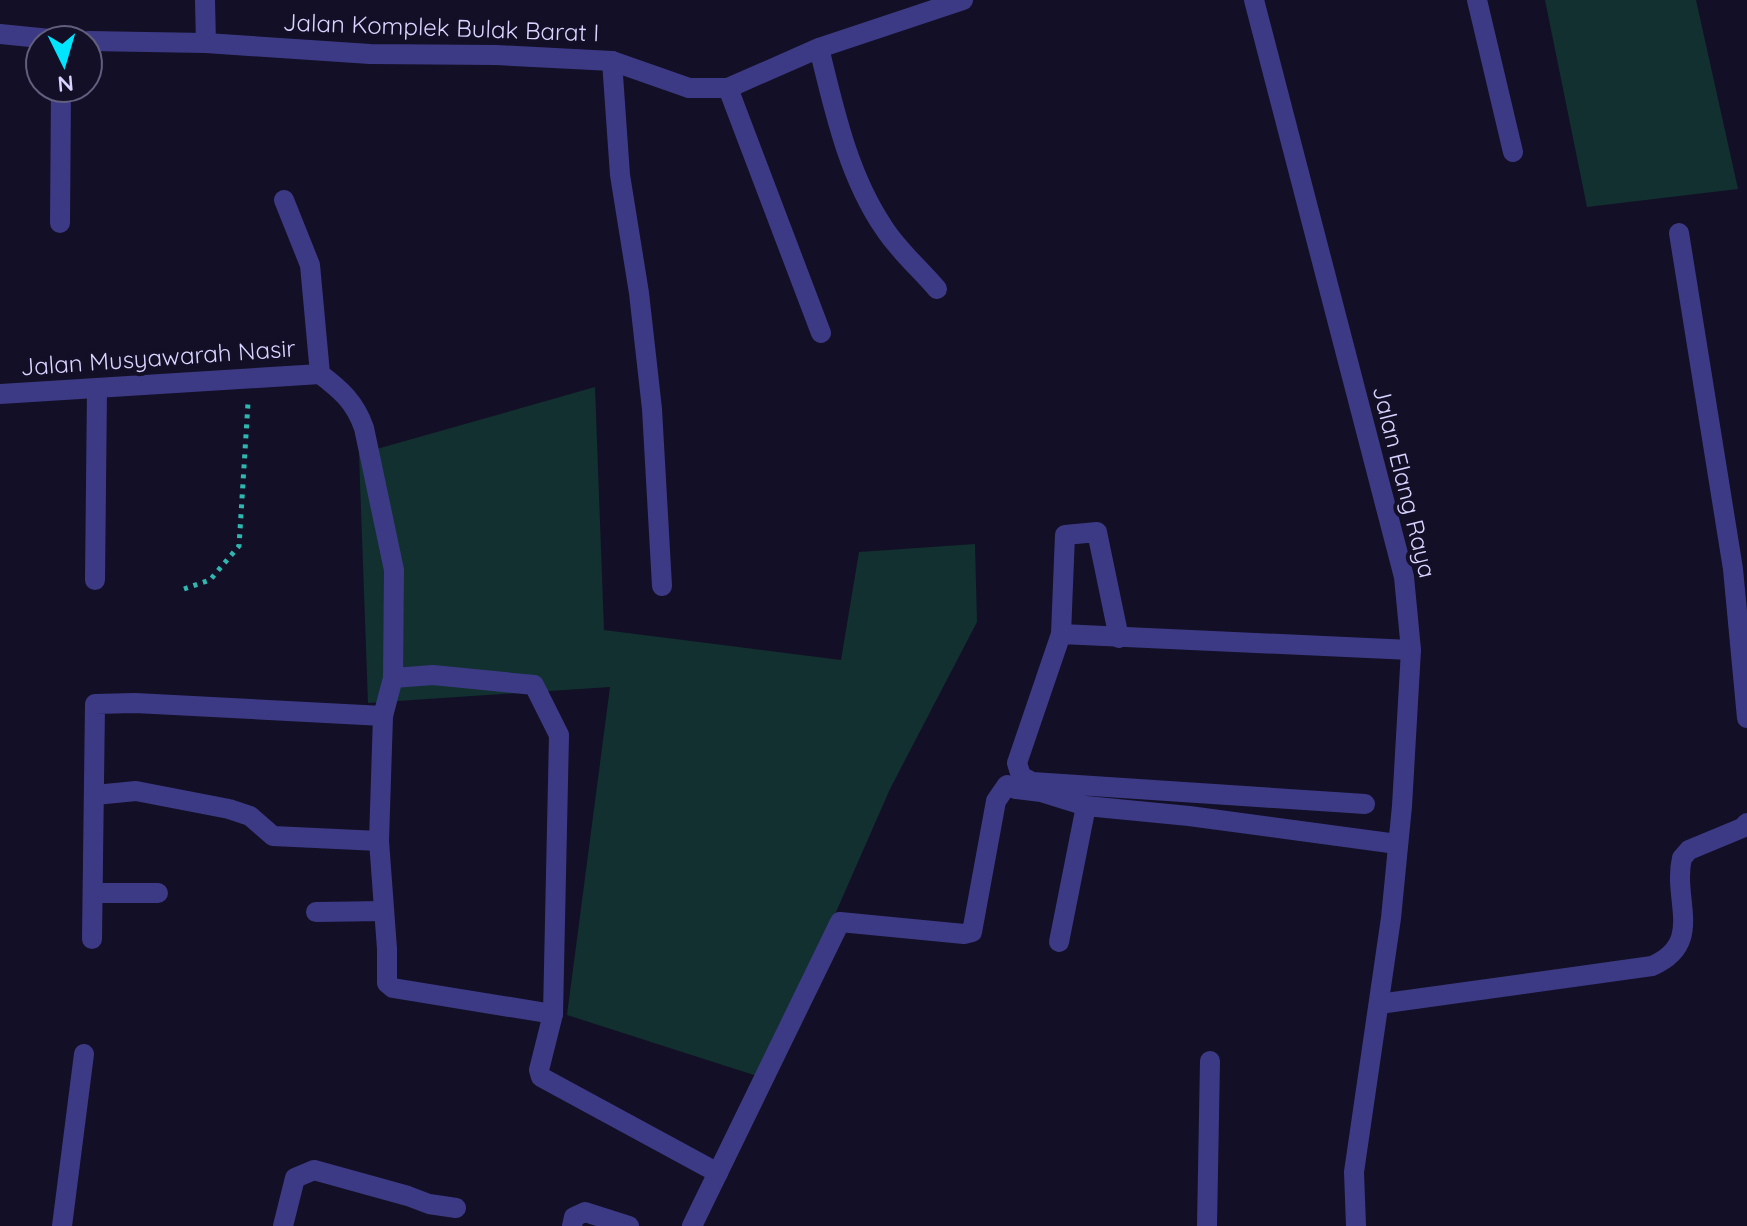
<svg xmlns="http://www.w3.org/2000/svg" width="1747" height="1226" font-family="Quicksand,sans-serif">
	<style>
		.green { fill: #12302f }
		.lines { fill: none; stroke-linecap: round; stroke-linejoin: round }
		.path { stroke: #2fb8b0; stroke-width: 5; stroke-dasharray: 4 6; stroke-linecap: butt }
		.minor { stroke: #3d3a85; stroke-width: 20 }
		.labels { text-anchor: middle; stroke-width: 8; stroke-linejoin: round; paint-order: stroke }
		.street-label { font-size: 24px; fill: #d9d4ff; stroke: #130f26 }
	</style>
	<rect width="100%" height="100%" fill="#130f26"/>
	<g class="green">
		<path d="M1545 0H1696L1738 189 1587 207Z"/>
		<path d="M595 387 604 630 841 660 859 552 975 544 977 622 890 789 804 985 757 1076 567 1015 610 687 368 703 359 454Z"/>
	</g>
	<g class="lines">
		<path class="path" d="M184 589 210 580 239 546 248 403"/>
		<g class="minor">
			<path d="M205 0 206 43"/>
			<path d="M1254 0 1404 577 1411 650 1402 806 1391 918 1354 1172 1356 1226"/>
			<path d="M1477 0 1513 152"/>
			<path d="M0 34 60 40"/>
			<path d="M88 41 206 43 370 54 496 55 612 61 689 88H728L819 48 963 0"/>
			<path d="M819 48C834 109 848 175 884 228 898 250 920 269 937 289"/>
			<path d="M612 61 620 175 639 293 652 409 662 586"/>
			<path d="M728 88 821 333"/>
			<path d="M284 200 310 265 320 374C341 390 355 402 364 428L394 570 393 678 383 716 379 841 387 949V983L393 988 553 1014"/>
			<path d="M60 223 61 88"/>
			<path d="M1679 233 1733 569 1747 718"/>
			<path d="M0 394 320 374"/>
			<path d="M95 580 97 389"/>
			<path d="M1061 634 1065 535 1097 532 1119 638"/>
			<path d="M393 678 433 675 534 685 559 735 553 1014 539 1070 541 1077 718 1173"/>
			<path d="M95 795 136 791 229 809 250 816 273 836 379 841"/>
			<path d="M1365 804 1032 782 1021 776 1017 763 1061 634 1411 650"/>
			<path d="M94 893H158"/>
			<path d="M316 912 384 911"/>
			<path d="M92 939 95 704 135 703 383 716"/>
			<path d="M1059 942 1086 806"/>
			<path d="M1379 1004 1652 966C1705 943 1672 900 1682 858L1689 850 1742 828 1747 823"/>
			<path d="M62 1226 84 1054"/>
			<path d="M283 1226 295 1178 314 1170 408 1196 429 1204 456 1208"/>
			<path d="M572 1226 574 1217 585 1212 629 1226"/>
			<path d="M692 1226 840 922 964 934 972 932 996 801 1007 785 1016 789 1041 792 1086 806 1189 816 1397 844"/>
			<path d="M1207 1226 1210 1061"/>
		</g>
	</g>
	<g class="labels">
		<g class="street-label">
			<text transform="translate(441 28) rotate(2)" y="8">Jalan Komplek Bulak Barat I</text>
			<text transform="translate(158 358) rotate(-4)" y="8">Jalan Musyawarah Nasir</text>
			<text transform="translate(1404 482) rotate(76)" y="8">Jalan Elang Raya</text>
		</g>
	</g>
	<g transform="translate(64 64) rotate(175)"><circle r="38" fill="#130f26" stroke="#625e7d" stroke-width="2"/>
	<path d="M0-6L14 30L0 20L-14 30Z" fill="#00e5ff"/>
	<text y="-12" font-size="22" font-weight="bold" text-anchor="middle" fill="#d9d4ff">N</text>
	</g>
</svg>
